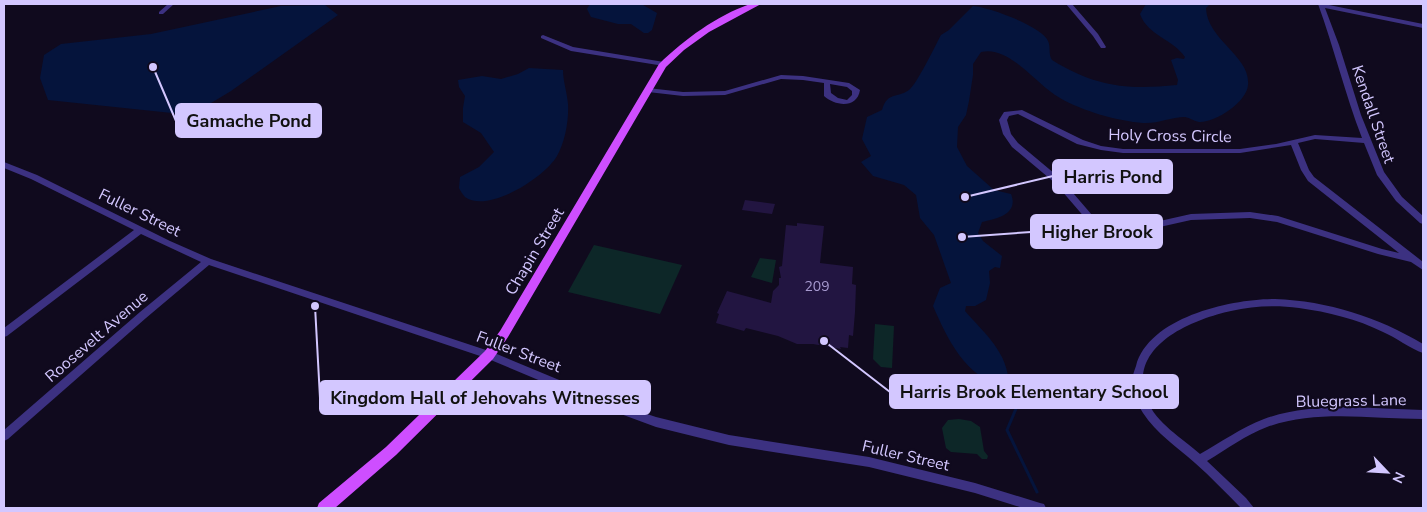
<svg xmlns="http://www.w3.org/2000/svg" width="1427" height="512" font-family="'Nunito Sans',sans-serif">
	<style>
		.green { fill: #0d2728 }
		.water { fill: #05143c }
		.lines { fill: none; stroke-linecap: round; stroke-linejoin: round }
		.stream { stroke: #05143c; stroke-width: 3 }
		.building { fill: #221541 }
		.minor { fill: #3c3181; fill-rule: evenodd }
		.major { fill: #ce4eff; fill-rule: evenodd }
		.labels { text-anchor: middle; stroke-width: 4.5; stroke-linejoin: round; paint-order: stroke }
		.number-label { font-size: 14px; fill: #a79ad0 }
		.street-label { font-size: 16px; fill: #d3c7ff; stroke: #100a1e }
		.leader { fill: none; stroke: #d3c7ff; stroke-width: 2 }
		.callout-dot { fill: #d3c7ff; stroke: #100a1e; stroke-width: 2 }
		.callout { fill: #d3c7ff; stroke: #d3c7ff; stroke-width: 2 }
		.callout-label { font-size: 18px; text-anchor: middle; font-weight: bold; fill: #111 }
	</style>
	<rect width="100%" height="100%" fill="#100a1e"/>
	<g class="green">
		<path d="M594 245 682 265 660 314 568 292Z"/>
		<path d="M760 258 776 260 772 283 751 277Z"/>
		<path d="M875 324 894 326 892 368 881 367 873 359Z"/>
		<path d="M959 419 971 421 980 427 984 451 988 456 987 459H982L977 454 951 452 946 448 942 428 948 420Z"/>
	</g>
	<g class="water">
		<path d="M590 4H636L643 5 657 13 652 30 648 33H644L631 24H618L591 17 587 9Z"/>
		<path d="M1146 4H1210L1206 8C1207 40 1251 56 1248 85 1247 102 1215 123 1199 122 1194 121 1190 118 1185 117 1171 117 1157 124 1143 123 1118 121 1082 111 1060 98 1036 85 1010 45 981 52L973 64V75L969 101 966 115 958 127 957 147 967 166 994 190 1011 194C1019 214 997 219 982 222L978 233 983 241 1002 256 1000 268 995 267 989 271 990 283 986 300 975 306H966L965 311C985 334 1008 352 1009 385L1003 387C965 376 948 340 933 306L940 288 951 283 934 235 920 218 916 195 904 185 873 176 861 162 871 156 862 139 867 117 882 110C888 91 896 99 909 90 917 84 935 46 941 35L949 30 973 6C988 7 1042 26 1048 41 1051 47 1048 54 1052 60 1096 87 1127 90 1177 85L1178 80 1171 60 1177 58 1184 59 1185 57C1173 39 1148 36 1140 14Z"/>
		<path d="M325 5 338 15 231 91 191 115 48 100 40 78 44 55 61 44 151 34 281 6Z"/>
		<path d="M529 68 563 70C563 81 567 92 568 104 569 120 565 142 557 156 545 177 488 214 465 197 463 195 460 190 459 188L460 177 479 167 494 152 481 133 463 122V108L465 96 459 87 458 80 482 76 501 79 518 74Z"/>
	</g>
	<g class="lines">
		<path class="stream" d="M1007 382 1020 399 1007 430 1037 492"/>
	</g>
	<g class="building">
		<path d="M745 200 775 204 772 214 742 210Z"/>
		<path d="M797 223 824 226 820 263 853 267 852 284 856 285 855 312 853 336 849 335 848 348 840 347 841 349 813 344H797L778 336 746 328 744 331 716 323 719 314 717 313 727 291 771 303 773 291 779 285V278H781L779 267 782 266 786 225 797 226Z"/>
	</g>
	<g class="lines">
		<g class="minor">
			<path d="M168 4H174L163 14H159V12Z"/>
			<path d="M1066 4H1072L1098 34 1106 47 1105 48H1101L1093 36Z"/>
			<path d="M1318 4H1324L1423 24V28L1325 8 1339 45 1361 115 1384 172 1402 197 1423 216V224L1420 223 1396 201 1377 175 1364 143 1315 139 1298 143 1309 170 1314 177 1418 258 1423 262V270L1411 262 1378 254 1277 222 1250 218 1191 220 1133 233 1104 229 1086 219 1055 183 1012 147 1003 134 999 120 1004 112 1022 110 1083 140 1101 146 1123 149H1240L1276 144 1315 135 1362 138C1345 94 1334 48 1318 4ZM1018 114 1077 144 1101 150 1123 153H1240L1291 145 1301 170 1308 181 1399 253 1382 249 1278 216 1250 212 1191 214 1133 227 1109 224 1092 215 1061 179 1018 143 1011 134 1007 120 1009 116Z"/>
			<path d="M543 35 573 47 664 62 667 64 664 66 571 51 541 38V36Z"/>
			<path d="M781 75 803 76 849 83 860 90C857 109 835 106 824 96V83L803 80 781 79 725 95 683 96 648 92 644 90 648 88 683 92 725 91ZM830 84 847 87 852 91V95L847 100 838 98 831 93Z"/>
			<path d="M4 162 37 175 170 241 211 259 492 352 617 404 656 417 729 435 869 457 975 483 1040 503 1044 504 1046 508H1023L975 493 869 467 729 445 656 427 610 410 486 358 209 265 146 318 8 439 4 441V430L140 312 201 262 141 234 7 336 4 337V328L134 230 31 179 4 168Z"/>
			<path d="M1275 299C1328 301 1378 317 1423 344V353C1411 349 1395 337 1383 332 1357 319 1328 312 1299 308 1276 305 1253 306 1231 311 1190 320 1126 347 1147 400 1156 423 1182 438 1200 454 1221 442 1241 428 1264 419 1314 401 1371 409 1423 410V419C1372 419 1317 409 1267 427 1246 435 1227 449 1207 461L1246 498 1254 508H1241C1226 493 1211 477 1195 463 1177 447 1156 433 1143 413 1137 403 1132 388 1133 377 1133 373 1135 369 1136 366 1149 317 1231 299 1275 299Z"/>
		</g>
		<path class="major" d="M750 4H761L709 32 684 50 666 67 508 337 493 359 396 455 335 508H317L319 503 386 447 485 351 500 331 659 64C685 39 716 16 750 4Z"/>
	</g>
	<g class="labels">
		<g class="number-label">
			<text x="817" y="291">209</text>
		</g>
		<g class="street-label">
			<text transform="translate(1374 114) rotate(71)" y="6">Kendall Street</text>
			<text transform="translate(1170 135) rotate(1)" y="6">Holy Cross Circle</text>
			<text transform="translate(140 212) rotate(26)" y="6">Fuller Street</text>
			<text transform="translate(534 251) rotate(-59)" y="6">Chapin Street</text>
			<text transform="translate(96 336) rotate(-41)" y="6">Roosevelt Avenue</text>
			<text transform="translate(519 351) rotate(21)" y="6">Fuller Street</text>
			<text transform="translate(1351 400) rotate(-1)" y="6">Bluegrass Lane</text>
			<text transform="translate(906 455) rotate(13)" y="6">Fuller Street</text>
		</g>
	</g>
	<path class="leader" d="M153 67L176 121M965 197L1053 176M962 237L1031 232M824 341L890 392M315 306L320 398"/>
	<g class="callout-dot">
		<circle cx="153" cy="67" r="5"/>
		<circle cx="965" cy="197" r="5"/>
		<circle cx="962" cy="237" r="5"/>
		<circle cx="824" cy="341" r="5"/>
		<circle cx="315" cy="306" r="5"/>
	</g>
	<g class="callout">
		<rect x="176" y="104" width="145" height="33" rx="5"/>
		<rect x="1053" y="160" width="119" height="33" rx="5"/>
		<rect x="1031" y="215" width="131" height="33" rx="5"/>
		<rect x="890" y="375" width="288" height="33" rx="5"/>
		<rect x="320" y="381" width="330" height="33" rx="5"/>
	</g>
	<g class="callout-label">
		<text x="249" y="127">Gamache Pond</text>
		<text x="1113" y="183">Harris Pond</text>
		<text x="1097" y="238">Higher Brook</text>
		<text x="1034" y="398">Harris Brook Elementary School</text>
		<text x="485" y="404">Kingdom Hall of Jehovahs Witnesses</text>
	</g>
	<rect width="1427" height="512" fill="none" stroke="#d3c7ff" stroke-width="10"/>
	<g transform="translate(1387 472) rotate(115)" stroke="#100a1e" stroke-width="4" paint-order="stroke">
	<path d="M0-4L9 19L0 12L-9 19Z" fill="#d3c7ff"/>
	<text y="-8" font-size="14" font-weight="bold" text-anchor="middle" fill="#d3c7ff">N</text>
	</g>
</svg>
